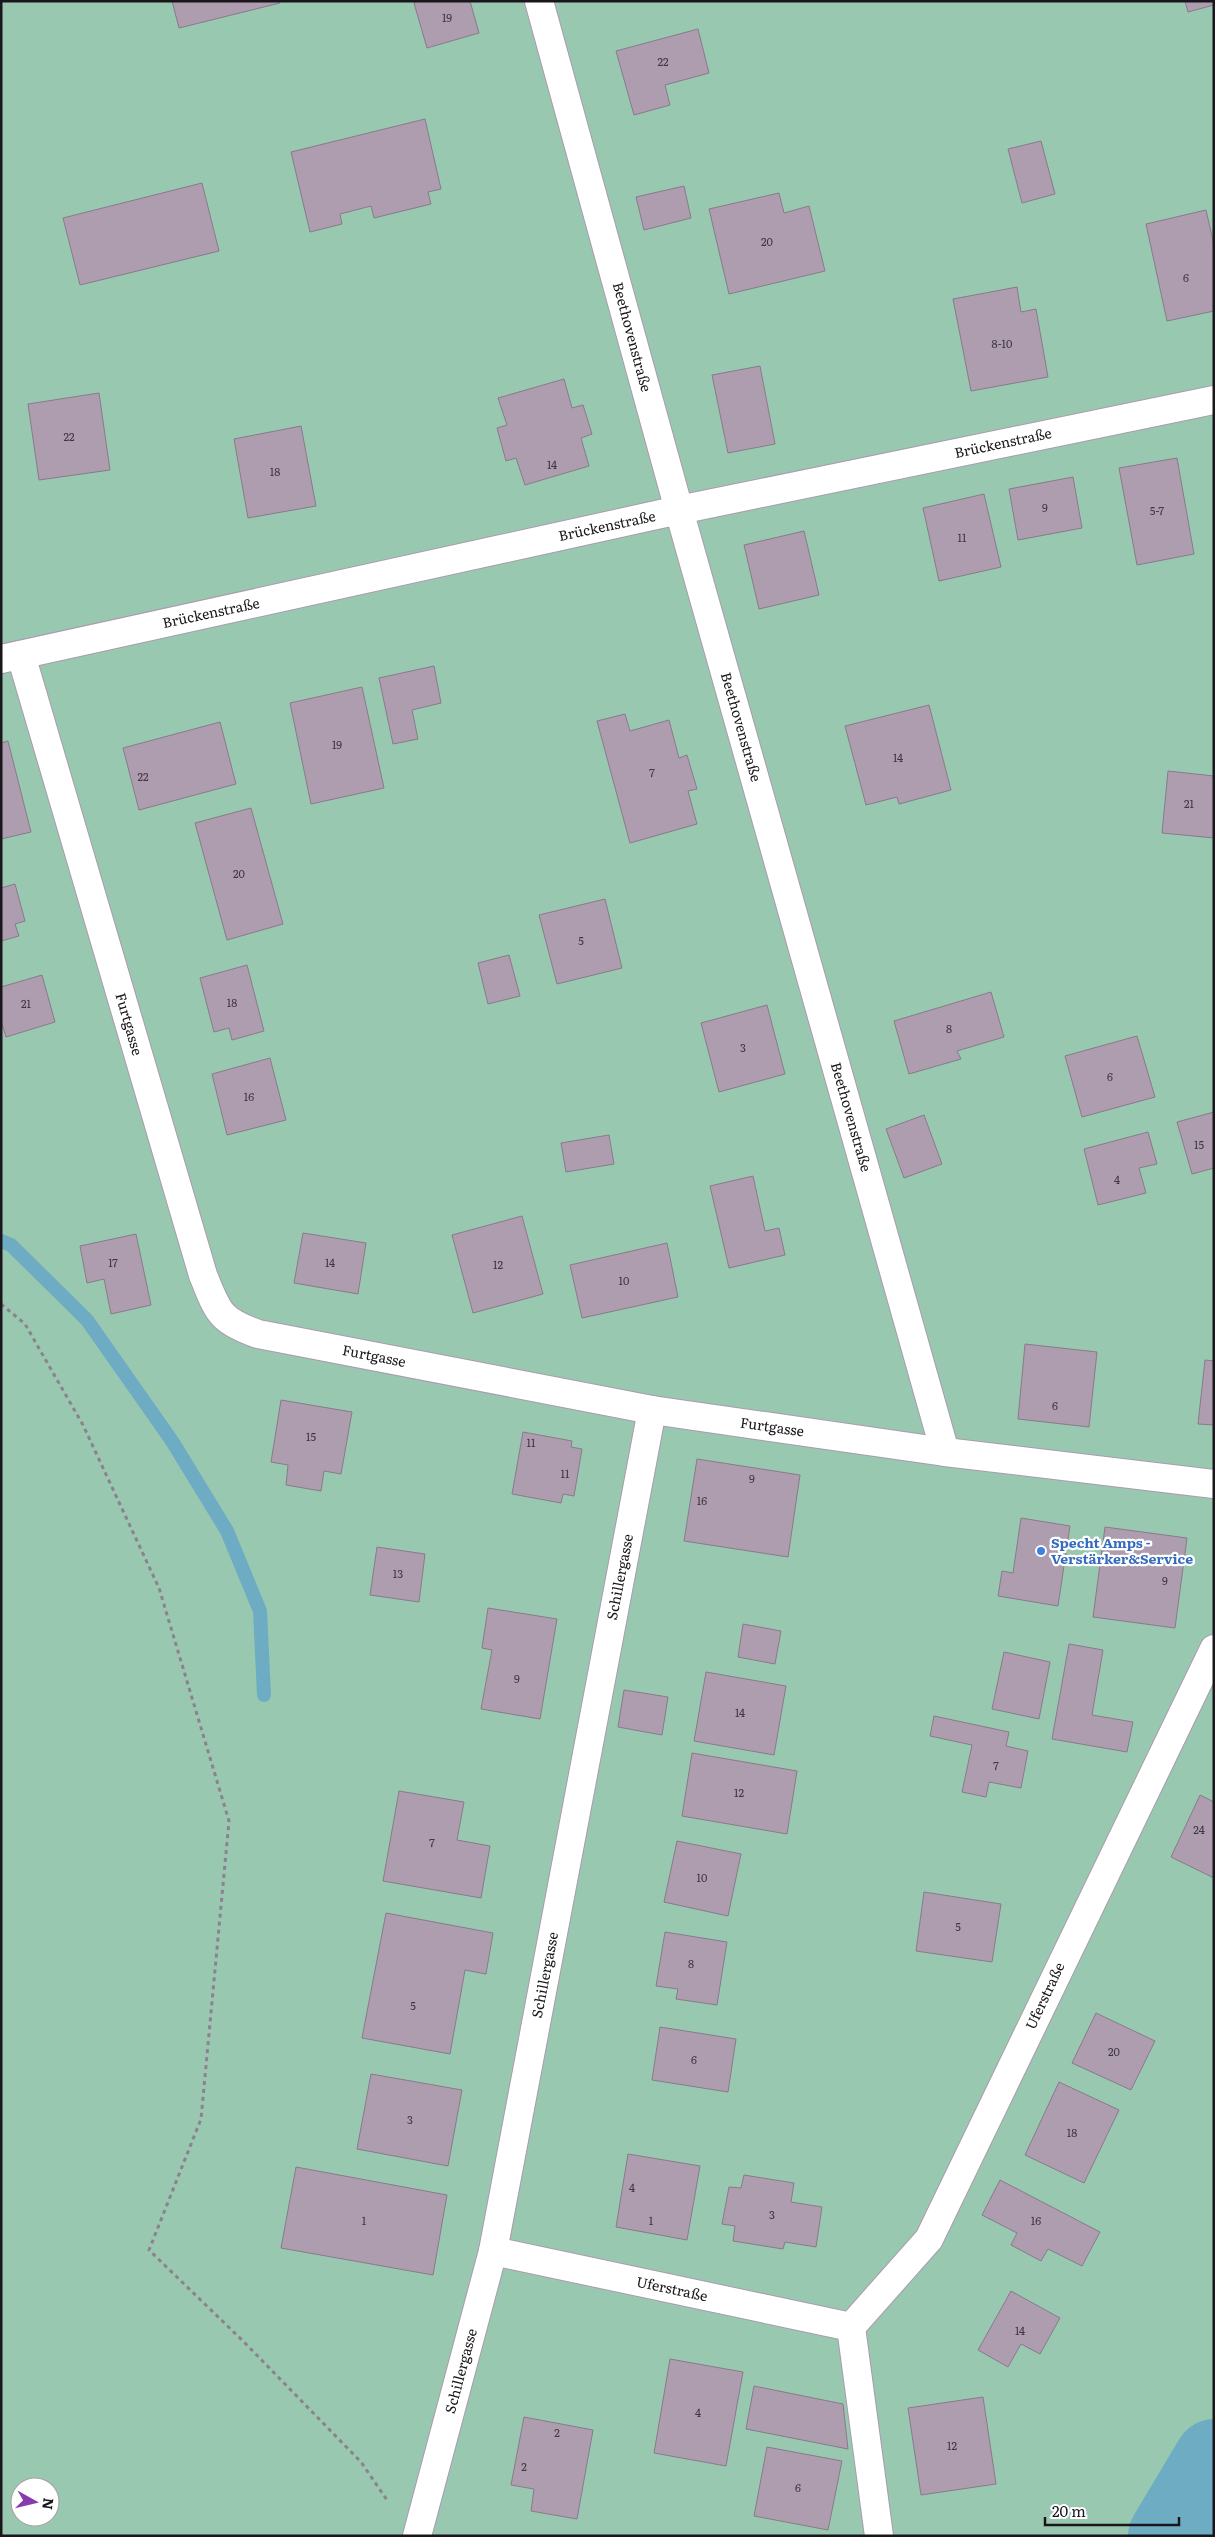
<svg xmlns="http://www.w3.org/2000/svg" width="1215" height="2537" font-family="Literata,serif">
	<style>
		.green { fill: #98c8b0; fill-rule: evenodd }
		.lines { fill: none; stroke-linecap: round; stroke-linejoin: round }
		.stream { stroke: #6eacc4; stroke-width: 14 }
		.river { stroke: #6eacc4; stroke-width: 80 }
		.building { fill: #ad9daf; stroke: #897a8b }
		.street-casing { stroke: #ab9bad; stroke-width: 30 }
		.path { stroke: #8d818f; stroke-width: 3; stroke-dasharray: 4 4; stroke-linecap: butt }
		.street { stroke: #fff; stroke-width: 28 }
		.shop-dot { fill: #3f7fe0; stroke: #fff; stroke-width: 2 }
		.labels { text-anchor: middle; stroke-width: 4.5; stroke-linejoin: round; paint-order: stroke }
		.number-label { font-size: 11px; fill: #403741 }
		.street-label { font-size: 14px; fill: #1b151c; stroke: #fff }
		.shop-label { font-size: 14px; font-weight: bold; fill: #366cbe; stroke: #fff; text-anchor: start }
	</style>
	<rect width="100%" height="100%" fill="#eddcef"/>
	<path class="green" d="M1 1H1214V2536H1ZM20 2487H50V2517H20Z"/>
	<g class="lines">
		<path class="stream" d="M1 1241 11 1245 87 1320 172 1441 227 1531 260 1611 264 1695"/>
		<path class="river" d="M1168 2536 1214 2459"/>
	</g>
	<g class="building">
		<path d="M172 1H279L280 3 179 28Z"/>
		<path d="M419 1H470L479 33 427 48 414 3Z"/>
		<path d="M1185 1H1214V5L1188 12Z"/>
		<path d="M698 29 709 73 665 85 670 105 634 115 616 51Z"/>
		<path d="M425 119 441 189 428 192 431 204 374 218 371 206 340 214 342 224 310 232 291 152Z"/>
		<path d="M1041 141 1055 194 1022 203 1008 149Z"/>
		<path d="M202 183 219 251 80 285 63 218Z"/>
		<path d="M684 186 691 218 644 230 636 197Z"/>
		<path d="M779 193 784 213 809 206 825 271 729 294 709 209Z"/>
		<path d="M1206 210 1214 245V311L1167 321 1146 224Z"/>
		<path d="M1017 287 1021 312 1036 309 1048 377 971 391 953 299Z"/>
		<path d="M760 366 775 444 728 453 712 375Z"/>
		<path d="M564 379 572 408 583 405 592 434 581 438 589 466 525 485 516 458 506 461 497 428 507 425 498 398Z"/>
		<path d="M99 393 110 470 39 480 28 404Z"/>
		<path d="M301 426 316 506 248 518 234 439Z"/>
		<path d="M1177 458 1194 554 1137 565 1119 468Z"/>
		<path d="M1073 477 1082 528 1018 540 1009 489Z"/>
		<path d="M984 494 1001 567 939 581 923 508Z"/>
		<path d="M804 531 819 595 759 609 744 545Z"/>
		<path d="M434 666 441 703 412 710 418 739 393 744 379 678Z"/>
		<path d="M362 687 384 788 311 804 290 703Z"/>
		<path d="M929 705 951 790 899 804 897 797 866 805 845 726Z"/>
		<path d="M625 714 630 731 669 720 679 758 687 755 697 789 688 791 697 824 630 843 597 721Z"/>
		<path d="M220 722 236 784 139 810 123 748Z"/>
		<path d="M8 741 31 832 1 839V743Z"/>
		<path d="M1168 771 1214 776V838L1162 833Z"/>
		<path d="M251 808 283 924 227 940 195 823Z"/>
		<path d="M15 884 25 921 15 924 19 936 1 941V888Z"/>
		<path d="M605 899 622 968 557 984 539 915Z"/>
		<path d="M509 955 520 996 488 1004 478 963Z"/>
		<path d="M247 965 264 1031 232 1040 229 1028 214 1032 200 978Z"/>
		<path d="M42 975 55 1022 6 1037 1 1021V987Z"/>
		<path d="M991 992 1004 1037 957 1051 961 1059 909 1074 894 1021Z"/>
		<path d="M767 1005 785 1074 719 1092 701 1023Z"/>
		<path d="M1137 1036 1155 1097 1082 1117 1065 1056Z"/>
		<path d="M270 1058 286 1120 227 1135 212 1074Z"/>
		<path d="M1214 1112V1168L1192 1174 1177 1122Z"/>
		<path d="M924 1115 942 1164 904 1178 886 1129Z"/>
		<path d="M1148 1132 1157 1164 1139 1168 1146 1193 1098 1205 1084 1149Z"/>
		<path d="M609 1135 614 1164 566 1172 561 1143Z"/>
		<path d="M753 1176 765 1231 779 1228 785 1255 729 1268 710 1186Z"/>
		<path d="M522 1216 543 1294 473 1313 452 1235Z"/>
		<path d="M303 1233 366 1243 358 1294 294 1283Z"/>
		<path d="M136 1234 151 1305 111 1314 104 1279 87 1283 80 1246Z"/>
		<path d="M667 1243 678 1297 582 1318 570 1265Z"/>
		<path d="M1025 1344 1097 1352 1089 1427 1018 1419Z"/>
		<path d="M1205 1360 1214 1361V1425L1198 1424Z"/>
		<path d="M281 1400 352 1412 341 1474 324 1471 321 1491 286 1485 288 1465 271 1462Z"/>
		<path d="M523 1432 572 1441 571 1447 582 1449 574 1496 563 1494 561 1503 512 1494Z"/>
		<path d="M697 1459 800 1475 788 1557 684 1541Z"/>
		<path d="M1021 1518 1070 1526 1058 1606 998 1596 1002 1571 1013 1573Z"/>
		<path d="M1105 1527 1187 1538 1175 1628 1093 1617Z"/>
		<path d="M377 1547 425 1554 419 1602 370 1595Z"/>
		<path d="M488 1608 557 1619 540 1719 481 1709 492 1650 482 1648Z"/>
		<path d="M743 1624 781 1631 775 1664 738 1657Z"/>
		<path d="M1069 1644 1103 1650 1092 1715 1133 1722 1127 1752 1052 1739Z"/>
		<path d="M1004 1652 1050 1662 1039 1719 992 1709Z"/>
		<path d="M706 1672 786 1686 774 1755 694 1741Z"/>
		<path d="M624 1690 668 1697 662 1735 618 1727Z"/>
		<path d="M934 1716 1009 1732 1006 1746 1028 1751 1021 1788 989 1782 986 1797 962 1792 972 1745 930 1736Z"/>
		<path d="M692 1753 797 1771 787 1834 682 1816Z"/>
		<path d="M399 1791 464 1802 457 1840 490 1846 481 1898 383 1881Z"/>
		<path d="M1200 1795 1214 1802V1878L1171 1857Z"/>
		<path d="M677 1841 741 1854 728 1916 664 1902Z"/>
		<path d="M924 1892 1001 1904 992 1962 916 1951Z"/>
		<path d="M386 1913 493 1933 486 1974 465 1970 450 2054 362 2038Z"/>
		<path d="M665 1932 727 1942 717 2005 676 1999 678 1989 656 1986Z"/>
		<path d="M1096 2013 1155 2041 1131 2090 1072 2063Z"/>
		<path d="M660 2027 736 2039 728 2092 652 2080Z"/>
		<path d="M371 2074 462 2090 448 2166 357 2149Z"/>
		<path d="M1059 2082 1119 2110 1084 2183 1025 2155Z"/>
		<path d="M628 2154 700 2166 687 2240 616 2227Z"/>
		<path d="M296 2167 447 2195 433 2275 281 2248Z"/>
		<path d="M744 2175 794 2183 791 2202 822 2207 816 2247 785 2242 783 2249 733 2241 735 2226 722 2224 729 2187 741 2188Z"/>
		<path d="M1000 2180 1100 2232 1082 2266 1048 2249 1041 2261 1011 2245 1017 2233 982 2215Z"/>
		<path d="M1011 2291 1060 2318 1040 2354 1021 2344 1008 2367 978 2350Z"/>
		<path d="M670 2359 743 2372 726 2466 654 2453Z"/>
		<path d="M754 2386 843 2404 848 2449 746 2429Z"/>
		<path d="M983 2397 996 2484 921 2495 908 2408Z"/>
		<path d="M524 2417 593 2430 577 2519 531 2511 534 2489 511 2485Z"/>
		<path d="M767 2447 842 2461 828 2530 754 2516Z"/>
	</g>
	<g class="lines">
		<defs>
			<g id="street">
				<path d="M539 1 679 510 945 1452"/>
				<path d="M21 655 203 1275C218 1311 218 1320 258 1334L652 1410 945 1452 1214 1484"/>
				<path d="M1 659 679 510 1214 400"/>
				<path d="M493 2251 851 2327 929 2239 1214 1649"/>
				<path d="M851 2327 879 2536"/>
				<path d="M417 2536 493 2251 652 1410"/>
			</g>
		</defs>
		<use href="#street" class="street-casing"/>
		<path class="path" d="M1 1304 25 1324 83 1425 159 1588 229 1821 201 2119 149 2250 244 2342 361 2462 387 2500"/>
		<use href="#street" class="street"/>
	</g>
	<circle class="shop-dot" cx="1041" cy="1551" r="5"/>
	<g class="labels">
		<g class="number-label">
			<text x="447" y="22">19</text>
			<text x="663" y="66">22</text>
			<text x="767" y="246">20</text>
			<text x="1186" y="282">6</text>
			<text x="1002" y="348">8-10</text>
			<text x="69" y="441">22</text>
			<text x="552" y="469">14</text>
			<text x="275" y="476">18</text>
			<text x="1045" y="512">9</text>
			<text x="1157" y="515">5-7</text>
			<text x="962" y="542">11</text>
			<text x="337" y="749">19</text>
			<text x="898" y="762">14</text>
			<text x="652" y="777">7</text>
			<text x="143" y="781">22</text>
			<text x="1189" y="808">21</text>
			<text x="239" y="878">20</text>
			<text x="581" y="945">5</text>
			<text x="232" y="1007">18</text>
			<text x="26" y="1008">21</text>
			<text x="949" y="1033">8</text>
			<text x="743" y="1052">3</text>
			<text x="1110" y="1081">6</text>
			<text x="249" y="1101">16</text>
			<text x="1199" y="1149">15</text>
			<text x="1117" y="1184">4</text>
			<text x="113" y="1267">17</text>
			<text x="330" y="1267">14</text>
			<text x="498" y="1269">12</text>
			<text x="624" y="1285">10</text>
			<text x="1055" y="1410">6</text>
			<text x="311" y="1441">15</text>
			<text x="531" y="1447">11</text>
			<text x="565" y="1478">11</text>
			<text x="752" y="1483">9</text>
			<text x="702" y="1505">16</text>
			<text x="398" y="1578">13</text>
			<text x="1165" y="1585">9</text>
			<text x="517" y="1683">9</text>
			<text x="740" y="1717">14</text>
			<text x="996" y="1770">7</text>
			<text x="739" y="1797">12</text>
			<text x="1199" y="1834">24</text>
			<text x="432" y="1847">7</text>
			<text x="702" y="1882">10</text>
			<text x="958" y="1931">5</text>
			<text x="691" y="1968">8</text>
			<text x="413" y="2010">5</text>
			<text x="1114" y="2056">20</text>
			<text x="694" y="2064">6</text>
			<text x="410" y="2124">3</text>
			<text x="1072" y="2137">18</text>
			<text x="632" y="2192">4</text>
			<text x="772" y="2219">3</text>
			<text x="364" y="2225">1</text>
			<text x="651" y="2225">1</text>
			<text x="1036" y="2225">16</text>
			<text x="1020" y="2335">14</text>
			<text x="698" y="2417">4</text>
			<text x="557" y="2437">2</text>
			<text x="952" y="2450">12</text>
			<text x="524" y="2471">2</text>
			<text x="798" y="2492">6</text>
		</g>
		<g class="street-label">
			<text transform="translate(632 337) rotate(75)" y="5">Beethovenstraße</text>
			<text transform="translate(1003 443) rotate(-12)" y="5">Brückenstraße</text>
			<text transform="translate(607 526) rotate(-12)" y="5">Brückenstraße</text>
			<text transform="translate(211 613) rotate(-12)" y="5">Brückenstraße</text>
			<text transform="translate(741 727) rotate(74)" y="5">Beethovenstraße</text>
			<text transform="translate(129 1024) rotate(74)" y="5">Furtgasse</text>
			<text transform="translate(851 1117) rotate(74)" y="5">Beethovenstraße</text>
			<text transform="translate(374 1356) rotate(11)" y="5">Furtgasse</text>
			<text transform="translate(772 1427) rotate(8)" y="5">Furtgasse</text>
			<text transform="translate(620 1577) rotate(-79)" y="5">Schillergasse</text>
			<text transform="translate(545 1975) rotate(-79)" y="5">Schillergasse</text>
			<text transform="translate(1045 1996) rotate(-65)" y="5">Uferstraße</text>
			<text transform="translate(672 2289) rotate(12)" y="5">Uferstraße</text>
			<text transform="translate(461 2371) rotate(-75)" y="5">Schillergasse</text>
		</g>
		<g class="shop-label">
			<text x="1051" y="1548">Specht Amps -<tspan x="1051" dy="16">Verstärker&amp;Service</tspan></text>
		</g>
	</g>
	<rect width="1215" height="2537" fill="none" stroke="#1b151c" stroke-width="5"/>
	<g transform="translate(35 2502) rotate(98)"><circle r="24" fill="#ffffff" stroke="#a4a1a4"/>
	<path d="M0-4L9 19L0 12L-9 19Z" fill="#863cae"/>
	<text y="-8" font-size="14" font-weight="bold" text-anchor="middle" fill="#1b151c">N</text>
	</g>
	<path d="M1045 2517v8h134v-8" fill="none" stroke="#1b151c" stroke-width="2.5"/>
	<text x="1052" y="2517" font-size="15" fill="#1b151c" stroke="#ffffff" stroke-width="4" paint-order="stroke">20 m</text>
</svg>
